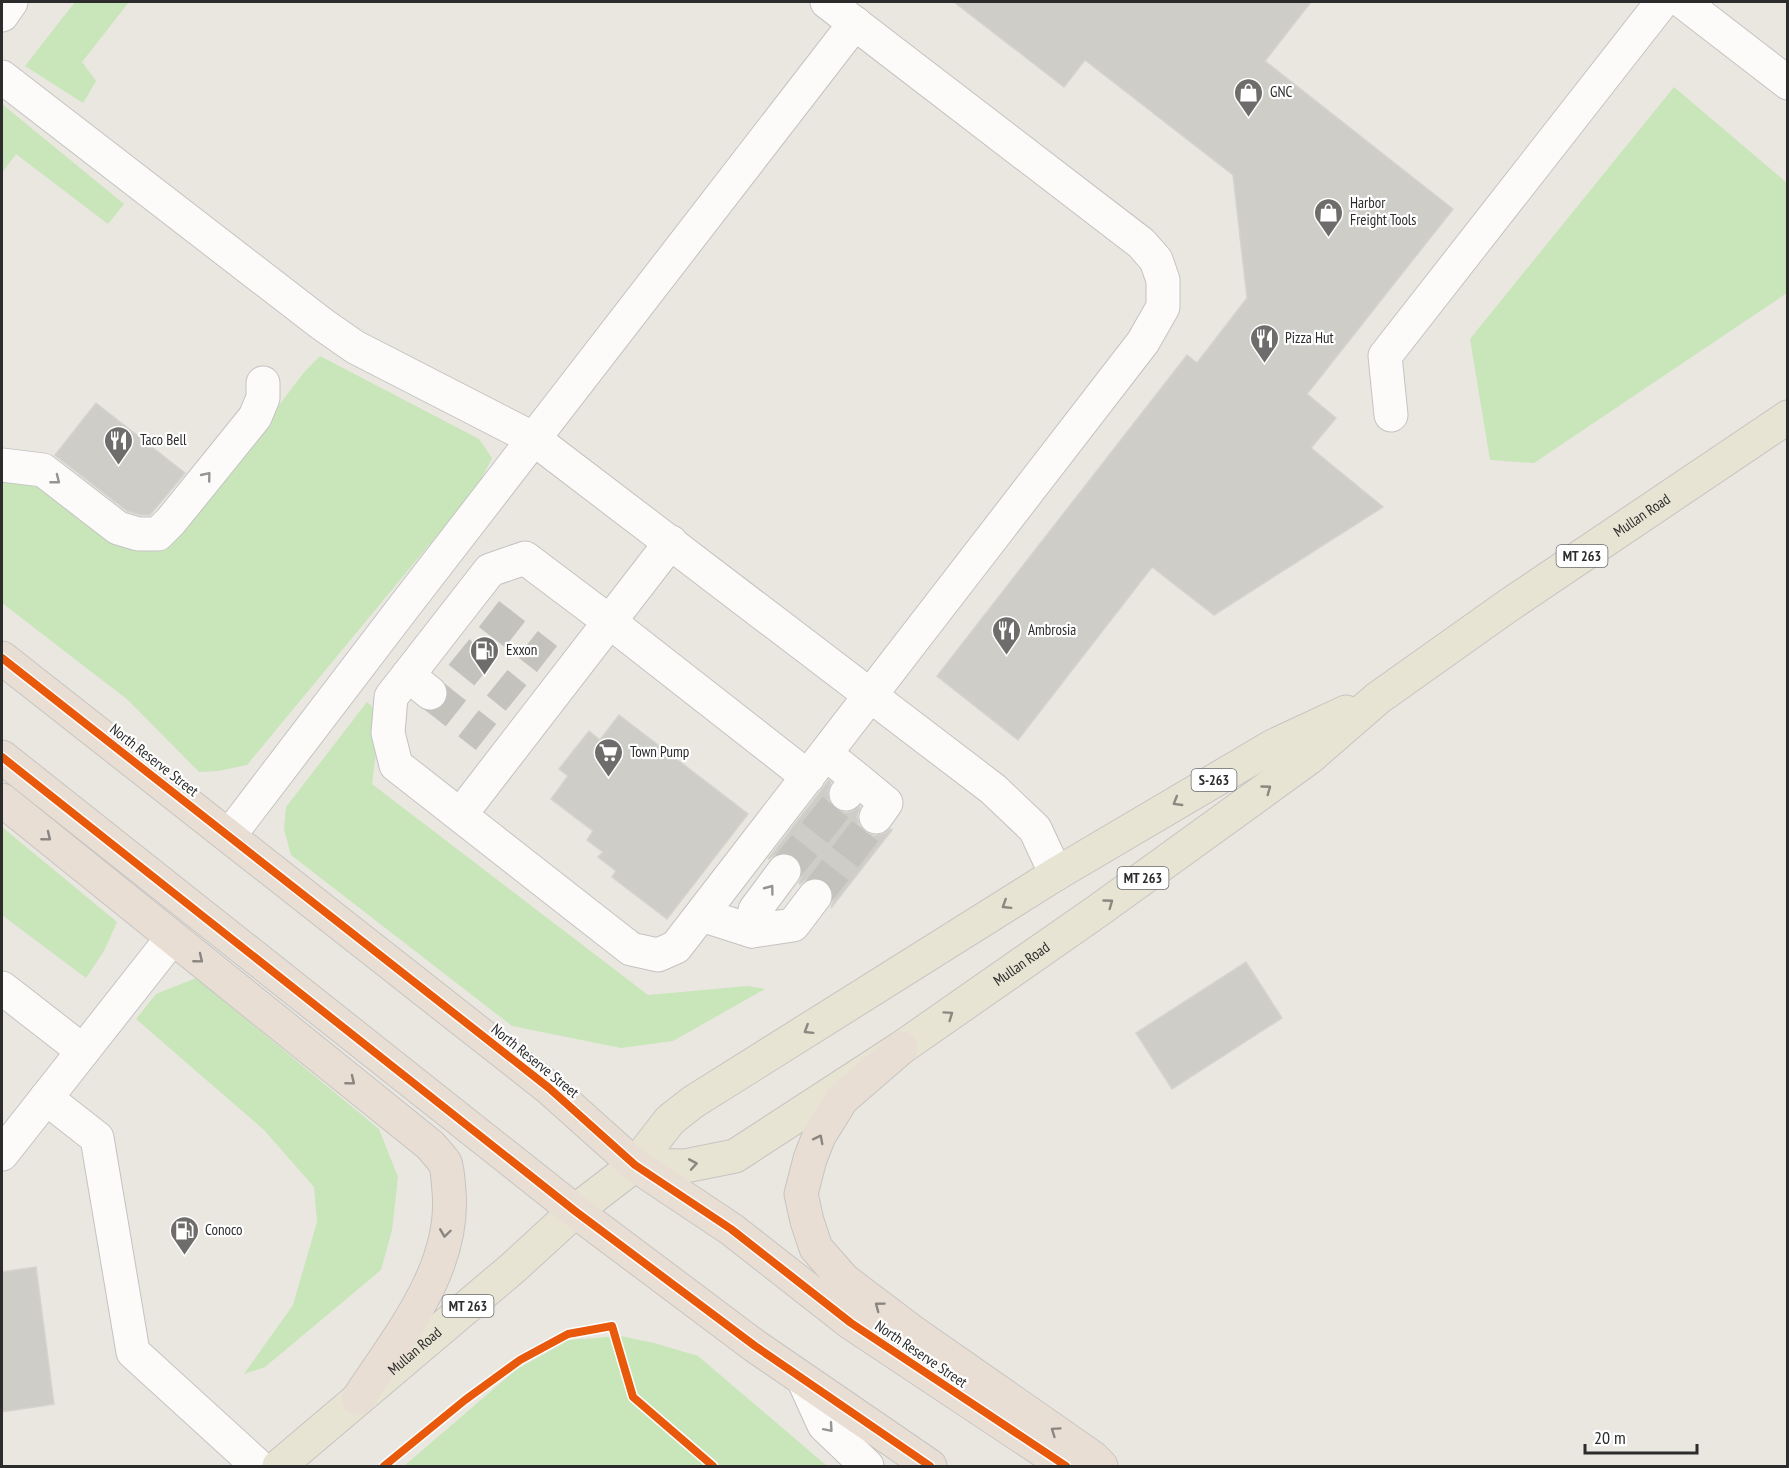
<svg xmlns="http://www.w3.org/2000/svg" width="1789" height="1468" font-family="'PT Sans Narrow',sans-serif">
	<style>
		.green { fill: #c8e6b9 }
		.building { fill: #cfcdc8; stroke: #d5d3cd; stroke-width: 1.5 }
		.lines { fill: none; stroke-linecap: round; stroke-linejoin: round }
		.minor-tunnel { stroke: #c4c2bd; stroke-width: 33; stroke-dasharray: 33 16; stroke-linecap: butt }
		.minor-casing { stroke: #c4c3c2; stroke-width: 35 }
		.major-casing { stroke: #c6c4c2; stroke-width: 35 }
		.highway-casing { stroke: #c6c4c2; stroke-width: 35 }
		.minor { stroke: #fcfbfa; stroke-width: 33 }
		.major { stroke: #e7e4d3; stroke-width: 33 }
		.highway { stroke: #e9ded4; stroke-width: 33 }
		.cycleway-casing { stroke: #fff; stroke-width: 11 }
		.cycleway { stroke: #e8590c; stroke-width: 8 }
		.oneway { stroke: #949493 }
		.oneway2 { stroke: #8a8880 }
		.oneway3 { stroke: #8a8580 }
		.labels { text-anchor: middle; stroke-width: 4.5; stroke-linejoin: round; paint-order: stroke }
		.shield { fill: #fff; stroke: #6b6b6b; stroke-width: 1.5 }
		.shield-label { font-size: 14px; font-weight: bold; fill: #2c2c2c }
		.poi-label { font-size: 15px; fill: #2c2c2c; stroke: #fff; text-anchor: start }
		.street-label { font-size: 15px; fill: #2c2c2c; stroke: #fff }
	</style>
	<rect width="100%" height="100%" fill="#eae7e1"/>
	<g class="green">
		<path d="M75 2H129L82 62 96 81 83 103 25 66Z"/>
		<path d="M1674 87 1787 183V293L1534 463 1490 460 1470 339Z"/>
		<path d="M2 104 124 204 108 224 16 154 2 173Z"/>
		<path d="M320 356 479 439 492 458 477 487 247 765 218 771 199 772 128 700 2 603V477L44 485 150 548 179 537 305 371Z"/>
		<path d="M367 702 381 715 372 784 648 995 748 986 765 989 673 1041 621 1048 512 1026 291 855 284 829 286 807Z"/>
		<path d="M2 827 117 922 104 951 86 978 2 915Z"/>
		<path d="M196 978 379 1129 398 1177 392 1230 381 1270 265 1367 244 1374 293 1305 317 1222 314 1187 264 1130 136 1019 156 994Z"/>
		<path d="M620 1336 654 1343 698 1356 827 1466H404L517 1369 569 1340Z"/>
	</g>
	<g class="building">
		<path d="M954 2H1311L1265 61 1453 209 1307 394 1336 418 1311 448 1383 507 1214 615 1152 567 1018 740 937 676 1187 355 1197 363 1247 298 1233 175 1085 60 1064 87Z"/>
		<path d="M96 403 185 473 150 515H141L127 511 55 455Z"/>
		<path d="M619 715 748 814 667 919 612 877 616 871 598 857 603 852 587 840 593 831 551 799 568 776 559 769 589 731 600 740Z"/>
		<path d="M829 780 831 782 828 791 829 801 834 809 845 813 853 811 860 806 857 816 859 825 866 833 874 836 883 834 891 829 892 830 831 908 834 898 832 889 827 881 817 877 807 879 800 884 799 883 803 873 801 863 796 856 786 852 777 854 768 859Z"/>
		<path d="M1246 962 1282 1018 1172 1089 1136 1033Z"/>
		<path d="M36 1267 54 1404 2 1412V1272Z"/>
	</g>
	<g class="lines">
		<g class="minor-tunnel">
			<path d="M489 614 547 659"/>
			<path d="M459 652 516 698"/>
			<path d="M430 693 486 737"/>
			<path d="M784 871 846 794"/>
			<path d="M815 896 876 817"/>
		</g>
		<defs>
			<g id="minor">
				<path d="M1683 2 1788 83"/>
				<path d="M2 15 11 2"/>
				<path d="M2 77 322 324 355 347 534 439 993 789 1035 829 1056 874"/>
				<path d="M1391 415 1385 356 1662 2"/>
				<path d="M2 465 43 470 118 528 138 534H158L171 521 255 417 263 398V383"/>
				<path d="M408 675 430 693"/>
				<path d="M826 754 857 779 846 794"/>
				<path d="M808 777 610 622 525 558 490 570 391 697 388 733 396 765 631 949 658 955 676 947 1143 342 1163 307V280L1156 260 1141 243 827 2"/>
				<path d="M857 779 886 803 876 817"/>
				<path d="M461 814 671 542"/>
				<path d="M229 836 403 608 855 23"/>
				<path d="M702 915 752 931 755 910 784 871"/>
				<path d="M752 931 793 925 815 896"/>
				<path d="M2 988 83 1051"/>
				<path d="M46 1098 97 1138 133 1352 258 1466"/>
				<path d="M2 1154 161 952"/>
				<path d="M804 1381 824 1425 867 1466"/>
			</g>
			<g id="major">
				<path id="s1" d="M635 1165 685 1166 735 1156 901 1048 1099 910 1309 758 1378 698 1509 605 1788 417"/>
				<path id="s2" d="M279 1466 514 1267 575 1211 635 1165 670 1120 693 1102 1056 874 1273 746 1346 712"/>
			</g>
			<g id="highway">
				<path d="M2 658 549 1088 635 1165 731 1229 851 1323 1066 1466"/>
				<path d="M2 757 575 1211 755 1346 930 1466"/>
				<path d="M2 800 430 1145C435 1151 441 1157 445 1163 448 1170 448 1182 449 1191 456 1269 398 1337 358 1399"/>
				<path d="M901 1048 842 1099 819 1136 810 1159 801 1194 807 1221 816 1248 844 1280 910 1330 1092 1457 1101 1466"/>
			</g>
		</defs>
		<use href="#minor" class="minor-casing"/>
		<use href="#major" class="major-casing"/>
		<use href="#highway" class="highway-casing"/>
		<use href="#minor" class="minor"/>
		<use href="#major" class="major"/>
		<use href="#highway" class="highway"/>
		<defs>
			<g id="cycleway">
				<path d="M2 658 549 1088 635 1165 731 1229 851 1323 1066 1466"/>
				<path d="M2 757 575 1211 755 1346 930 1466"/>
				<path d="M384 1466 465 1400 520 1360 568 1334 612 1326 633 1397 713 1466"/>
			</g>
		</defs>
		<use href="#cycleway" class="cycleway-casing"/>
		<use href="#cycleway" class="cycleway"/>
	</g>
	<defs><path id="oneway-chevron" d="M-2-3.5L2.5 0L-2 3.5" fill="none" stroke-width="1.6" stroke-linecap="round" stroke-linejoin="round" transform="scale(1.5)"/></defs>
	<g class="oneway">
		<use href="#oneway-chevron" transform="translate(207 476) rotate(-51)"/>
		<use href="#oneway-chevron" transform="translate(56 480) rotate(38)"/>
		<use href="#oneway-chevron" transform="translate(770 889) rotate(-53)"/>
		<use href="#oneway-chevron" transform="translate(829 1428) rotate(49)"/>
	</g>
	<g class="oneway2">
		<use href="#oneway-chevron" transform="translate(1267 789) rotate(-36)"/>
		<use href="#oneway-chevron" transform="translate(1177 802) rotate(149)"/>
		<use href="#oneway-chevron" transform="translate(1109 903) rotate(-36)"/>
		<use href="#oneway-chevron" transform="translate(1006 905) rotate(148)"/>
		<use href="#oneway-chevron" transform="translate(949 1015) rotate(-35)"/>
		<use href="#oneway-chevron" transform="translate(808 1030) rotate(148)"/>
		<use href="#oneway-chevron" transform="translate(693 1164) rotate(-10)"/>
	</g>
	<g class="oneway3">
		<use href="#oneway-chevron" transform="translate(47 837) rotate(39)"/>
		<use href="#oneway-chevron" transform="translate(199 959) rotate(39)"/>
		<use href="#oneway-chevron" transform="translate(351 1081) rotate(39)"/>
		<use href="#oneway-chevron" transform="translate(819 1139) rotate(-63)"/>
		<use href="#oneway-chevron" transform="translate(445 1233) rotate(98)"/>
		<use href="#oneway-chevron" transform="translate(879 1306) rotate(-143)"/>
		<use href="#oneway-chevron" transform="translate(1055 1431) rotate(-145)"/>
	</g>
	<defs>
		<symbol id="shop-pin" viewBox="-11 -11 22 30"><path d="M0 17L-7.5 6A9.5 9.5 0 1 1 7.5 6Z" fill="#6e6d6b" stroke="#fff"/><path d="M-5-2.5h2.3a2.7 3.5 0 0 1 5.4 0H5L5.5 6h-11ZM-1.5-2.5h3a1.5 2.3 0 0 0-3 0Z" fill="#fff"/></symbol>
		<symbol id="restaurant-pin" viewBox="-11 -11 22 30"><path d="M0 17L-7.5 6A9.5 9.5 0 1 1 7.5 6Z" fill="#6e6d6b" stroke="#fff"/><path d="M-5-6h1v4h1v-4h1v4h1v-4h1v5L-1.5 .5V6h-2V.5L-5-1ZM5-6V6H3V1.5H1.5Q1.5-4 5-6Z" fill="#fff"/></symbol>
		<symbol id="fuel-pin" viewBox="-11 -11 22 30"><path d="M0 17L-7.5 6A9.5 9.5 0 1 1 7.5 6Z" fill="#6e6d6b" stroke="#fff"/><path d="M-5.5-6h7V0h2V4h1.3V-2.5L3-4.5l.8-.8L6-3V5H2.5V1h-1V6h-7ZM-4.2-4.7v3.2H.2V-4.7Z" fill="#fff"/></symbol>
		<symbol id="supermarket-pin" viewBox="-11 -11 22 30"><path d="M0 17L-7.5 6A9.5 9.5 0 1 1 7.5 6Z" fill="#6e6d6b" stroke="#fff"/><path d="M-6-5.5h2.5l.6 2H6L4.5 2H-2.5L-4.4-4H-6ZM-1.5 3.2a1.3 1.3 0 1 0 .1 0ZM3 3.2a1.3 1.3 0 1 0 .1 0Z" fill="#fff"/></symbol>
	</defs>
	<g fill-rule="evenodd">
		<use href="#shop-pin" x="1232" y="76" width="33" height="45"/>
		<use href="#shop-pin" x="1312" y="196" width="33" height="45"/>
		<use href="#restaurant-pin" x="1248" y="322" width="33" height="45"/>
		<use href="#restaurant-pin" x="102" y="424" width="33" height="45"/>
		<use href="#restaurant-pin" x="990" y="614" width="33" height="45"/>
		<use href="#fuel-pin" x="468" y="634" width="33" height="45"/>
		<use href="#supermarket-pin" x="592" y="736" width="33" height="45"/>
		<use href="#fuel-pin" x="168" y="1214" width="33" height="45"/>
	</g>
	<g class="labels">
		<g class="shield">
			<rect x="1556.5" y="545" width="51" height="22" rx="4.5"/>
			<rect x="1191.5" y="769" width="45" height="22" rx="4.5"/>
			<rect x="1117.5" y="867" width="51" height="22" rx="4.5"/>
			<rect x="442.5" y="1295" width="51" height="22" rx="4.5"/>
		</g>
		<g class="shield-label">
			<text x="1582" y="561">MT 263</text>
			<text x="1214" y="785">S-263</text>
			<text x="1143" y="883">MT 263</text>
			<text x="468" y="1311">MT 263</text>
		</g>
		<g class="poi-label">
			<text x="1270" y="97">GNC</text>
			<text x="1350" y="208">Harbor<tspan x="1350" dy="17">Freight Tools</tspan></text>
			<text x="1285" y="343">Pizza Hut</text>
			<text x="140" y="445">Taco Bell</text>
			<text x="1028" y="635">Ambrosia</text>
			<text x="506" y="655">Exxon</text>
			<text x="630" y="757">Town Pump</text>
			<text x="205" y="1235">Conoco</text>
		</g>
		<g class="street-label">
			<text dy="5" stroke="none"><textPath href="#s1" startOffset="1212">Mullan Road</textPath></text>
			<text transform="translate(154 760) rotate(38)" y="5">North Reserve Street</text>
			<text dy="5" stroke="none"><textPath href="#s1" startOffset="446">Mullan Road</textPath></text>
			<text transform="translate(535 1061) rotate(39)" y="5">North Reserve Street</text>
			<text dy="5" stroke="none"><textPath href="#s2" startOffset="178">Mullan Road</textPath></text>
			<text transform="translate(921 1354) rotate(34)" y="5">North Reserve Street</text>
		</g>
	</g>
	<rect width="1789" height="1468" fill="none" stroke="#2c2c2c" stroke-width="6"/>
	<path d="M1585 1444v9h112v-9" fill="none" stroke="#2c2c2c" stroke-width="3"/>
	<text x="1594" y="1444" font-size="18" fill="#2c2c2c" stroke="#ffffff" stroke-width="4.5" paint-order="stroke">20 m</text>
</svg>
